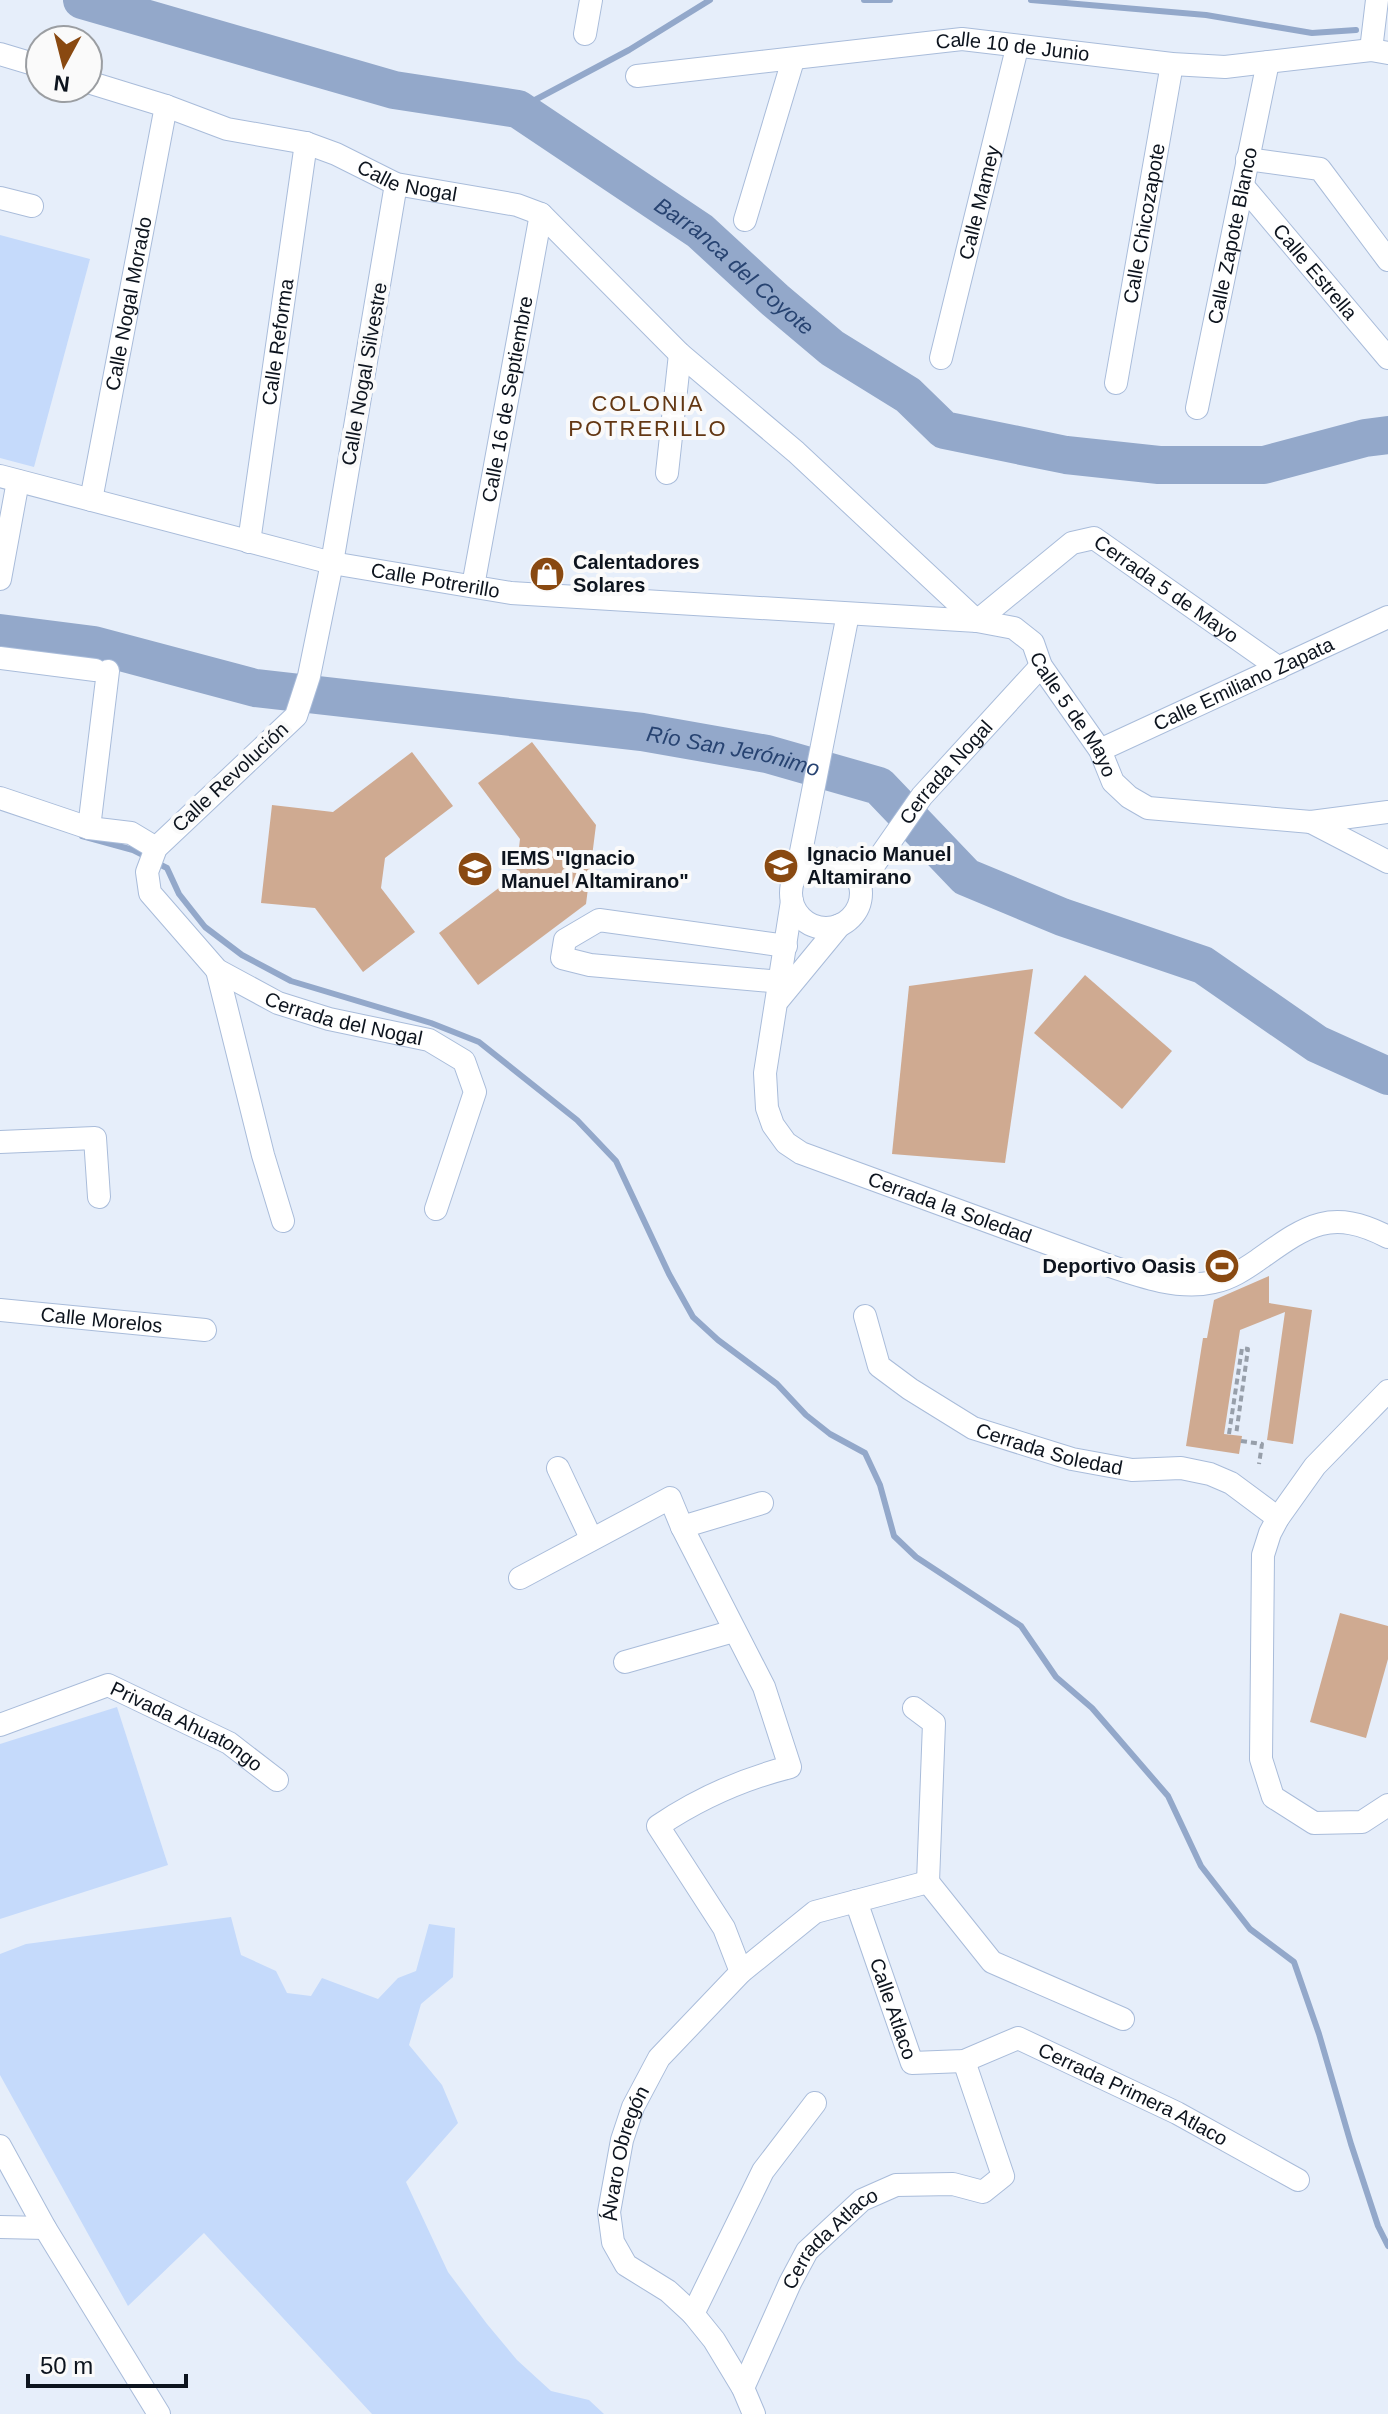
<svg xmlns="http://www.w3.org/2000/svg" width="1388" height="2414" font-family="Helvetica,sans-serif">
	<style>
		.green { fill: #c5dafb }
		.lines { fill: none; stroke-linecap: round; stroke-linejoin: round }
		.stream { stroke: #93a8ca; stroke-width: 6 }
		.river { stroke: #93a8ca; stroke-width: 38 }
		.building { fill: #cfaa91 }
		.minor-casing { stroke: #a9bcda; stroke-width: 24 }
		.path { stroke: #979faa; stroke-width: 4; stroke-dasharray: 6 4; stroke-linecap: butt }
		.minor { stroke: #fff; stroke-width: 22 }
		.labels { text-anchor: middle; stroke-width: 8; stroke-linejoin: round; paint-order: stroke }
		.street-label { font-size: 20px; fill: #0d141e; stroke: #fafafa }
		.poi-label { font-size: 20px; font-weight: bold; fill: #0d141e; stroke: #fafafa; text-anchor: start }
		.water-label { font-size: 22px; font-style: italic; fill: #274371; stroke: #fafafa }
		.neighbourhood-label { font-size: 22px; letter-spacing: 2px; fill: #633713; stroke: #fafafa }
	</style>
	<rect width="100%" height="100%" fill="#e6eefa"/>
	<g class="green">
		<path d="M0 235 90 259 34 467 0 458Z"/>
		<path d="M117 1707 168 1865 0 1919V1744Z"/>
		<path d="M231 1917 241 1955 276 1971 287 1993 311 1996 322 1978 378 1999 398 1978 416 1971 429 1924 455 1928 453 1977 421 2004 409 2045 442 2085 458 2123 406 2182 448 2272 487 2324 517 2360 551 2391 589 2400 604 2414H372L204 2233 128 2306 0 2075V1954L26 1944Z"/>
	</g>
	<g class="lines">
		<g class="stream">
			<path d="M864 0H890"/>
			<path d="M1031 0 1206 15 1312 33 1356 30"/>
			<path d="M518 109 629 50 710 0"/>
			<path d="M82 836 133 850 147 857"/>
			<path d="M157 863 167 868 179 894 205 927 242 955 291 981 431 1023 479 1042 577 1120 616 1161 669 1274 693 1317 718 1340 777 1384 806 1415 830 1434 865 1453 880 1485 894 1536 916 1557 1021 1626 1056 1677 1092 1708 1168 1796 1201 1866 1250 1929 1294 1962 1319 2034 1351 2144 1378 2226 1388 2246"/>
		</g>
		<g class="river">
			<path id="s1" d="M82 0 394 90 518 109 700 231 775 300 832 348 908 395 944 430 1066 455 1159 465H1264L1365 438 1388 435"/>
			<path id="s2" d="M0 633 94 645 255 688 642 732 767 754 879 786 966 877 1062 917 1203 965 1317 1044 1388 1076"/>
		</g>
	</g>
	<g class="building">
		<path d="M532 742 596 825 586 904 478 985 439 933 516 875 520 839 478 783Z"/>
		<path d="M412 752 453 806 385 858 381 888 415 932 363 972 315 908 261 903 272 805 333 812Z"/>
		<path d="M1033 969 1005 1163 892 1154 909 986Z"/>
		<path d="M1085 975 1172 1051 1122 1109 1034 1033Z"/>
		<path d="M1269 1276V1303L1312 1310 1293 1444 1267 1440 1285 1312 1240 1330 1224 1434 1242 1436 1239 1454 1186 1446 1203 1338H1207L1214 1300Z"/>
		<path d="M1340 1613 1388 1626V1659L1366 1738 1310 1722Z"/>
	</g>
	<g class="lines">
		<defs>
			<g id="minor">
				<path d="M585 34 591 0"/>
				<path d="M1371 50 1377 0"/>
				<path d="M0 54 40 66"/>
				<path id="s3" d="M637 76 962 39 1172 64 1225 67 1371 50 1388 53"/>
				<path id="s4" d="M88 82 166 106 227 129 306 143 336 154 396 184 517 205 541 214 680 354 796 452 977 621"/>
				<path d="M1247 159 1320 169 1388 260"/>
				<path id="s5" d="M396 184 332 563 309 676 296 716 156 848 147 872 150 893 217 970 278 1003 329 1019 429 1040 464 1061 475 1092 436 1209"/>
				<path id="s6" d="M1243 186 1388 358"/>
				<path d="M0 198 32 206"/>
				<path d="M745 220 793 60"/>
				<path id="s7" d="M941 358 1017 48"/>
				<path id="s8" d="M1116 383 1172 64"/>
				<path id="s9" d="M1197 408 1268 62"/>
				<path d="M667 473 680 354"/>
				<path id="s10" d="M0 476 332 563 511 593 977 621 1014 628 1033 643 1041 666 1100 750 1113 782 1129 797 1148 808 1311 822 1388 812"/>
				<path id="s11" d="M91 500 166 106"/>
				<path id="s12" d="M249 542 306 143"/>
				<path d="M0 579 18 481"/>
				<path id="s13" d="M473 586 541 214"/>
				<path id="s14" d="M977 621 1072 543 1094 538 1279 668"/>
				<path d="M0 658 95 670"/>
				<path id="s15" d="M1100 750 1388 617"/>
				<path d="M0 798 89 828 131 833 156 848"/>
				<path d="M1311 822 1388 862"/>
				<path d="M89 828 108 671"/>
				<circle cx="826" cy="893" r="35"/>
				<path d="M797 872 848 614"/>
				<path id="s16" d="M860 885 922 796 1041 666"/>
				<path id="s17" d="M792 901 765 1073 767 1108 773 1125 786 1143 801 1153 1110 1266C1142 1277 1180 1290 1214 1282 1230 1279 1245 1269 1258 1260 1306 1226 1330 1207 1388 1237"/>
				<path d="M217 970 263 1155 283 1221"/>
				<path d="M781 982 590 965 562 958 565 940 599 920 786 946"/>
				<path d="M779 999 840 925"/>
				<path d="M0 1142 95 1138 99 1197"/>
				<path id="s18" d="M0 1310 205 1330"/>
				<path id="s19" d="M865 1316 879 1366 910 1389 973 1428 1072 1459 1132 1470 1181 1468 1210 1474 1231 1483 1278 1518"/>
				<path d="M1388 1391 1315 1466 1278 1518 1270 1533 1263 1555 1261 1759 1273 1797 1314 1823 1362 1822 1388 1805"/>
				<path d="M558 1468 591 1538"/>
				<path d="M682 1527 762 1503"/>
				<path d="M520 1578 670 1498 682 1527 764 1687 790 1767C743 1779 698 1799 658 1826L724 1928 741 1972"/>
				<path d="M625 1662 734 1631"/>
				<path d="M914 1708 934 1723 928 1882"/>
				<path id="s20" d="M0 1725 108 1685 229 1743 277 1780"/>
				<path d="M928 1882 992 1962 1123 2019"/>
				<path id="s21" d="M856 1901 912 2063 964 2061 1018 2038 1177 2113 1298 2180"/>
				<path d="M0 2146 45 2228 159 2414"/>
				<path d="M0 2227 45 2228"/>
				<path d="M693 2314 763 2171 815 2103"/>
				<path id="s22" d="M743 2388 790 2283 807 2251 862 2200 896 2185 953 2184 983 2192 1003 2176 964 2061"/>
				<path id="s23" d="M754 2414 743 2388 714 2340 693 2314 668 2291 626 2265 613 2242 609 2212 622 2140 633 2107 659 2058 741 1972 815 1912 928 1882"/>
			</g>
		</defs>
		<use href="#minor" class="minor-casing"/>
		<g class="path">
			<path d="M1229 1434 1242 1348 1248 1349 1236 1435"/>
			<path d="M1241 1441 1262 1444 1259 1464"/>
		</g>
		<use href="#minor" class="minor"/>
	</g>
	<defs>
		<symbol id="shop-disc" viewBox="-11 -11 22 22"><circle r="9.5" fill="#894911" stroke="#fafafa"/><path d="M-5-2.5h2.3a2.7 3.5 0 0 1 5.4 0H5L5.5 6h-11ZM-1.5-2.5h3a1.5 2.3 0 0 0-3 0Z" fill="#fff"/></symbol>
		<symbol id="school-disc" viewBox="-11 -11 22 22"><circle r="9.5" fill="#894911" stroke="#fafafa"/><path d="M0-5L7-2L0 1L-7-2ZM-4 1L0 2.5L4 1V4Q0 6-4 4Z" fill="#fff"/></symbol>
		<symbol id="stadium-disc" viewBox="-11 -11 22 22"><circle r="9.5" fill="#894911" stroke="#fafafa"/><path d="M0-5a6.5 5 0 1 0 0 10a6.5 5 0 1 0 0-10ZM-3.5-1.8h7v3.6h-7Z" fill="#fff"/></symbol>
	</defs>
	<g fill-rule="evenodd">
		<use href="#shop-disc" x="527" y="554" width="40" height="40"/>
		<use href="#school-disc" x="761" y="846" width="40" height="40"/>
		<use href="#school-disc" x="455" y="849" width="40" height="40"/>
		<use href="#stadium-disc" x="1202" y="1246" width="40" height="40"/>
	</g>
	<g class="labels">
		<g class="street-label">
			<text dy="7" stroke="none"><textPath href="#s3" startOffset="378">Calle 10 de Junio</textPath></text>
			<text dy="7" stroke="none"><textPath href="#s4" startOffset="336">Calle Nogal</textPath></text>
			<text dy="7" stroke="none"><textPath href="#s7" startOffset="160">Calle Mamey</textPath></text>
			<text dy="7" stroke="none"><textPath href="#s8" startOffset="162">Calle Chicozapote</textPath></text>
			<text dy="7" stroke="none"><textPath href="#s9" startOffset="176">Calle Zapote Blanco</textPath></text>
			<text dy="7" stroke="none"><textPath href="#s6" startOffset="112">Calle Estrella</textPath></text>
			<text dy="7" stroke="none"><textPath href="#s11" startOffset="200">Calle Nogal Morado</textPath></text>
			<text dy="7" stroke="none"><textPath href="#s12" startOffset="202">Calle Reforma</textPath></text>
			<text transform="translate(364 374) rotate(-80)" y="7">Calle Nogal Silvestre</text>
			<text dy="7" stroke="none"><textPath href="#s13" startOffset="190">Calle 16 de Septiembre</textPath></text>
			<text dy="7" stroke="none"><textPath href="#s10" startOffset="448">Calle Potrerillo</textPath></text>
			<text dy="7" stroke="none"><textPath href="#s14" startOffset="234">Cerrada 5 de Mayo</textPath></text>
			<text dy="7" stroke="none"><textPath href="#s15" startOffset="158">Calle Emiliano Zapata</textPath></text>
			<text dy="7" stroke="none"><textPath href="#s10" startOffset="1136">Calle 5 de Mayo</textPath></text>
			<text dy="7" stroke="none"><textPath href="#s16" startOffset="142">Cerrada Nogal</textPath></text>
			<text transform="translate(230 777) rotate(-43)" y="7">Calle Revolución</text>
			<text dy="7" stroke="none"><textPath href="#s5" startOffset="1020">Cerrada del Nogal</textPath></text>
			<text dy="7" stroke="none"><textPath href="#s17" startOffset="426">Cerrada la Soledad</textPath></text>
			<text dy="7" stroke="none"><textPath href="#s18" startOffset="102">Calle Morelos</textPath></text>
			<text dy="7" stroke="none"><textPath href="#s19" startOffset="244">Cerrada Soledad</textPath></text>
			<text dy="7" stroke="none"><textPath href="#s20" startOffset="204">Privada Ahuatongo</textPath></text>
			<text dy="7" stroke="none"><textPath href="#s21" startOffset="114">Calle Atlaco</textPath></text>
			<text dy="7" stroke="none"><textPath href="#s21" startOffset="410">Cerrada Primera Atlaco</textPath></text>
			<text dy="7" stroke="none"><textPath href="#s23" startOffset="318">Álvaro Obregón</textPath></text>
			<text dy="7" stroke="none"><textPath href="#s22" startOffset="176">Cerrada Atlaco</textPath></text>
		</g>
		<g class="poi-label">
			<text x="573" y="569">Calentadores<tspan x="573" dy="23">Solares</tspan></text>
			<text x="807" y="861">Ignacio Manuel<tspan x="807" dy="23">Altamirano</tspan></text>
			<text x="501" y="865">IEMS "Ignacio<tspan x="501" dy="23">Manuel Altamirano"</tspan></text>
			<text x="1196" y="1273" text-anchor="end">Deportivo Oasis</text>
		</g>
		<g class="water-label">
			<text dy="8" stroke="none"><textPath href="#s1" startOffset="718">Barranca del Coyote</textPath></text>
			<text dy="8" stroke="none"><textPath href="#s2" startOffset="744">Río San Jerónimo</textPath></text>
		</g>
		<g class="neighbourhood-label">
			<text x="648" y="411">COLONIA<tspan x="648" dy="25">POTRERILLO</tspan></text>
		</g>
	</g>
	<g transform="translate(64 64) rotate(187)"><circle r="38" fill="#fafafa" stroke="#9b9ea2" stroke-width="2"/>
	<path d="M0-6L14 30L0 20L-14 30Z" fill="#894911"/>
	<text y="-12" font-size="22" font-weight="bold" text-anchor="middle" fill="#0d141e">N</text>
	</g>
	<path d="M28 2374v12h158v-12" fill="none" stroke="#0d141e" stroke-width="4"/>
	<text x="40" y="2374" font-size="24" fill="#0d141e" stroke="#fafafa" stroke-width="6" paint-order="stroke">50 m</text>
</svg>
